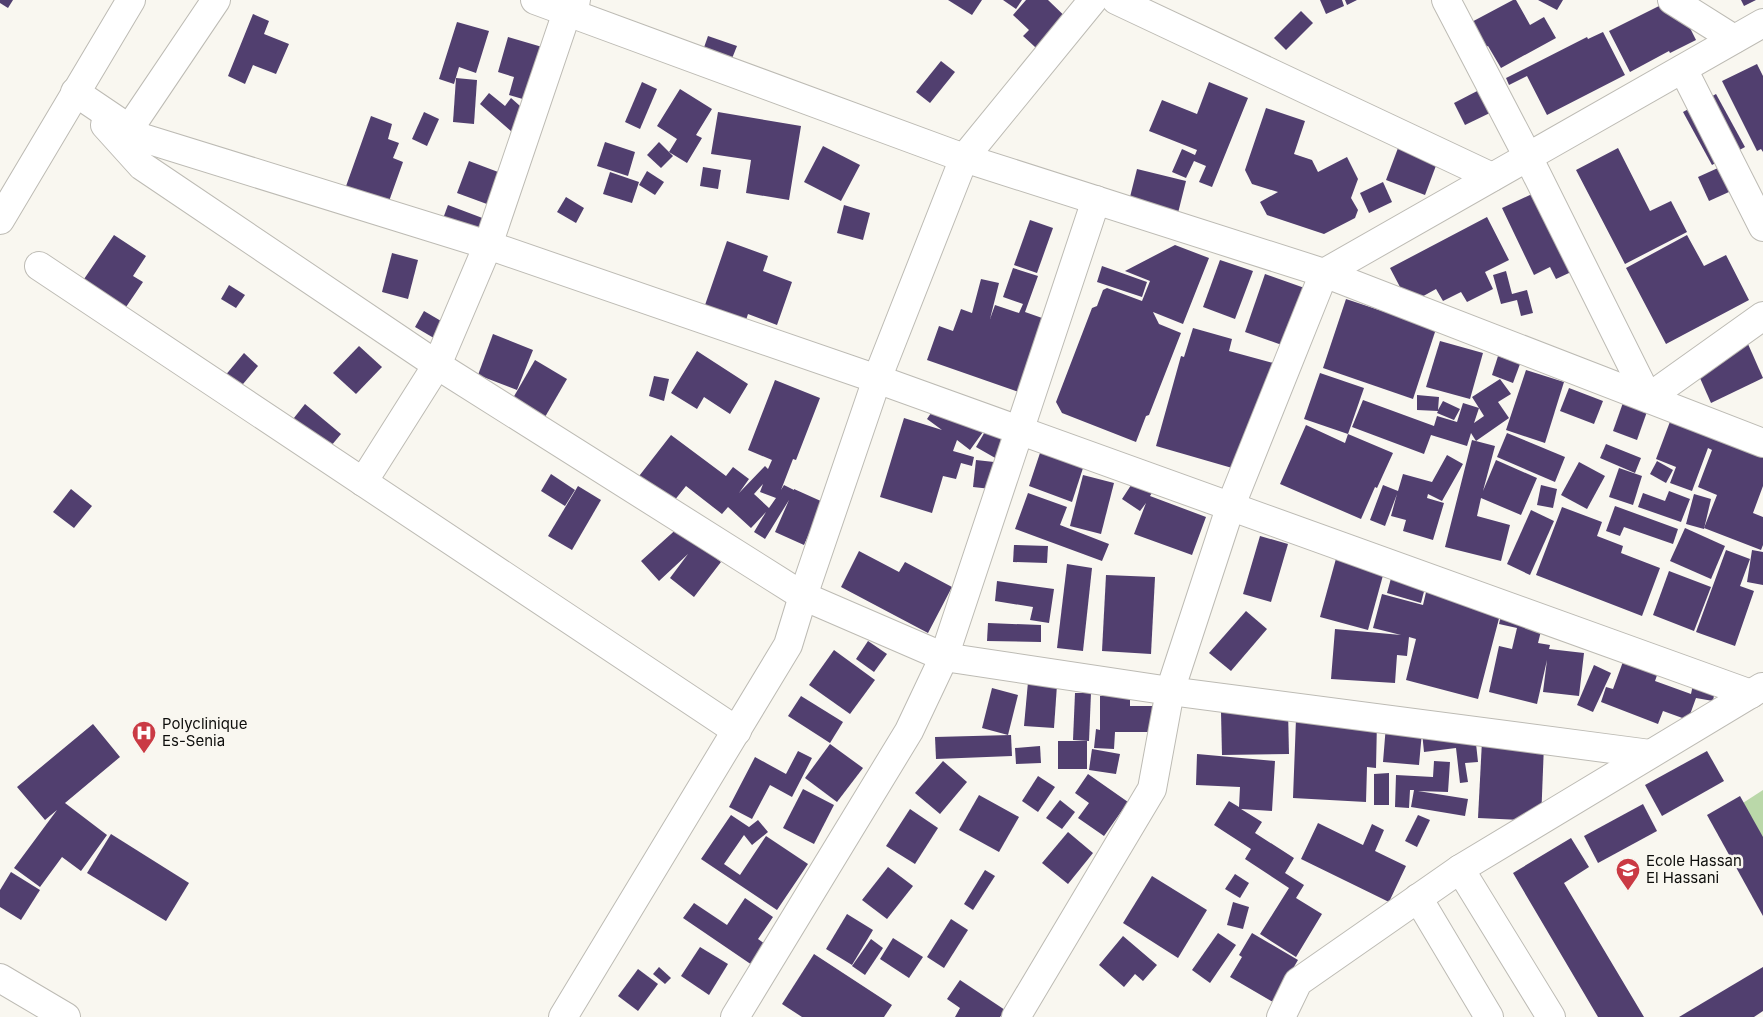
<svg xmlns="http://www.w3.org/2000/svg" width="1763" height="1017" font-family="Inter,sans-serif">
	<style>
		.green { fill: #bad8a9 }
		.building { fill: #513f6f; fill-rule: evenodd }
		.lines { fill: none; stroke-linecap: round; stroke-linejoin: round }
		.minor-casing { stroke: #bdbbb4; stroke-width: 30 }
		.primary-casing { stroke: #bdbbb4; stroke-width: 30 }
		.minor { stroke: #fff; stroke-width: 28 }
		.primary { stroke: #fff; stroke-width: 28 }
		.labels { text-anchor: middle; stroke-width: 5; stroke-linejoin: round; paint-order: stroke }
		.poi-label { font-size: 15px; fill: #0e0e0c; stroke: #f9f7f0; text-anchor: start }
	</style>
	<rect width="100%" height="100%" fill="#f9f7f0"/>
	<path class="green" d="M1763 790V866L1729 812Z"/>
	<g class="building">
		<path d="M0 0H13L8 8 0 3Z"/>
		<path d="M948 0H982L972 15Z"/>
		<path d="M1003 0H1022L1016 9Z"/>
		<path d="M1026 0H1048L1075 26 1046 57 1023 36 1029 30 1013 15Z"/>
		<path d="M1320 0H1342L1344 6 1326 14Z"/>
		<path d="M1345 0H1357L1347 5Z"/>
		<path d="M1513 0H1516L1530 25 1544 17 1556 38 1501 68 1488 46 1480 50 1466 25Z"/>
		<path d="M1538 0H1563L1557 10Z"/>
		<path d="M1671 0H1676L1696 40 1670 53 1669 51 1630 72 1609 31Z"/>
		<path d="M1741 0H1756L1744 6Z"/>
		<path d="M1301 11 1313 23 1286 50 1274 38Z"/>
		<path d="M253 14 269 21 264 34 289 44 276 74 253 65 245 84 228 76Z"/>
		<path d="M457 22 489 31 476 73 459 67 454 84 439 79Z"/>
		<path d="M1603 32 1625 75 1547 115 1527 76 1509 85 1506 78 1587 37 1588 39Z"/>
		<path d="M708 36 737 46 729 66 701 56Z"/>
		<path d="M508 37 549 49 533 102 509 95 514 77 498 72Z"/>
		<path d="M941 61 955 72 930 103 916 92Z"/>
		<path d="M1757 64 1763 76V152L1761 149 1757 151 1722 81Z"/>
		<path d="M456 78 477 80 474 124 453 122Z"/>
		<path d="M642 82 657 89 640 129 625 122Z"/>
		<path d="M1209 82 1248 98 1212 187 1199 182 1206 166 1194 161 1186 178 1172 172 1182 149 1195 155 1197 150 1149 131 1162 100 1197 114Z"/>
		<path d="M1483 88 1494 111 1465 125 1454 103Z"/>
		<path d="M680 89 712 109 696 135 702 138 687 163 669 152 677 139 657 126Z"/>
		<path d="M489 93 505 106 511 98 528 113 512 132 480 104Z"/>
		<path d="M1716 94 1745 147 1712 165 1683 112Z"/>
		<path d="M1266 108 1305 121 1294 154 1312 160 1318 172 1347 157 1358 179 1351 198 1358 210 1355 218 1324 234 1267 215 1260 202 1278 192 1252 184 1245 170Z"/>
		<path d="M424 112 439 119 427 146 412 139Z"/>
		<path d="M718 112 801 126 789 200 746 193 751 160 711 154Z"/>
		<path d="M371 116 392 124 388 139 399 143 393 158 403 162 388 204 345 189Z"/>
		<path d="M1404 132 1443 147 1425 195 1386 180Z"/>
		<path d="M605 142 635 152 628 176 597 166Z"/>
		<path d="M659 142 673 156 661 168 647 155Z"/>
		<path d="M823 146 860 165 841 201 804 182Z"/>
		<path d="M1618 148 1650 211 1671 201 1687 232 1625 264 1576 170Z"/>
		<path d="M469 161 506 175 495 207 457 193Z"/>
		<path d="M1729 163 1740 187 1709 201 1698 177Z"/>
		<path d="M703 167 721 170 718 189 700 186Z"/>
		<path d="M1137 169 1186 181 1178 213 1129 201Z"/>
		<path d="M647 171 664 182 655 195 639 185Z"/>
		<path d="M610 172 639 182 632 203 603 194Z"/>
		<path d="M1383 182 1392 202 1369 213 1360 193Z"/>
		<path d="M1545 188 1582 267 1556 279 1550 267 1534 275 1502 208Z"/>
		<path d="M566 197 584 208 576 223 557 212Z"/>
		<path d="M448 205 493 222 482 248 438 232Z"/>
		<path d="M844 205 870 213 863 240 837 233Z"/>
		<path d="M1487 217 1509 260 1485 272 1493 289 1467 302 1461 292 1443 301 1436 289 1409 304 1390 268Z"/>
		<path d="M1030 220 1053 228 1037 273 1014 265Z"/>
		<path d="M114 235 146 256 133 276 143 282 124 310 82 282Z"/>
		<path d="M1687 235 1704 266 1726 255 1749 300 1666 344 1626 268Z"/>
		<path d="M727 241 768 256 763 271 792 282 777 325 748 314 745 323 704 308Z"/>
		<path d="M1175 245 1209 258 1183 324 1153 312 1159 324 1181 333 1149 415 1146 416 1136 442 1062 413 1056 402 1092 308 1097 306 1103 290 1107 288 1142 301 1150 281 1125 271Z"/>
		<path d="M392 253 418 260 408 299 382 292Z"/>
		<path d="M1220 260 1253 271 1235 319 1203 307Z"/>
		<path d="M1102 266 1147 282 1142 297 1097 282Z"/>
		<path d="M1013 268 1038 276 1025 312 1045 319 1019 392 927 360 939 326 953 331 961 309 972 313 981 279 999 283 990 319 995 305 1019 313 1023 304 1003 297Z"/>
		<path d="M1506 271 1512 294 1527 290 1533 313 1521 316 1517 300 1501 304 1493 275Z"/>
		<path d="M1265 274 1313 291 1293 349 1245 332Z"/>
		<path d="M229 285 245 295 236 308 221 299Z"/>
		<path d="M1346 299 1436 329 1413 399 1323 368Z"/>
		<path d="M424 311 453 328 444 344 415 327Z"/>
		<path d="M1193 328 1232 339 1229 351 1277 364 1246 472 1156 446 1181 356 1184 357Z"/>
		<path d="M493 334 533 350 517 390 478 375Z"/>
		<path d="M1440 341 1483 353 1470 399 1426 387Z"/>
		<path d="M1748 344 1763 378 1711 403 1696 369Z"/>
		<path d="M359 346 382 367 356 394 333 373Z"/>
		<path d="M697 351 748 384 730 414 704 397 697 409 671 393Z"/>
		<path d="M244 353 258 366 238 390 224 377Z"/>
		<path d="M1498 356 1520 364 1513 383 1492 375Z"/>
		<path d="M535 360 567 379 545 417 513 398Z"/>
		<path d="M1526 370 1564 382 1545 443 1506 430Z"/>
		<path d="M1320 373 1364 388 1348 434 1304 419Z"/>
		<path d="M654 376 669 379 664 401 649 396Z"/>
		<path d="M1500 379 1511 394 1498 402 1509 418 1476 441 1471 433 1467 446 1431 435 1424 454 1352 427 1363 400 1434 426 1437 416 1457 422 1463 403 1479 408 1472 397ZM1479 408 1484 416 1474 423Z"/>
		<path d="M775 380 820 398 796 460 793 459 781 490 784 485 794 490V489L823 502 804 545 775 532 789 500 765 539 754 532 766 512 751 528 728 507 722 514 686 486 670 506 636 480 671 435 726 476 733 467 749 479 739 493 765 466 768 469 772 460 748 450ZM763 484 760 492 776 498 769 508 754 494Z"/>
		<path d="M1569 388 1603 401 1594 424 1560 411Z"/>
		<path d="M1417 395 1439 397 1438 410 1443 401 1460 409 1454 420 1437 413 1438 411 1417 410Z"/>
		<path d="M1625 397 1649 406 1637 440 1613 431Z"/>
		<path d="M939 401 983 432 970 450 957 440 953 451 974 457 972 466 961 463 956 479 943 476 932 513 880 497 904 418 942 430 927 419Z"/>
		<path d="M305 404 341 434 326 452 290 423Z"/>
		<path d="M1671 419 1763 446V486L1753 513 1763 517V545L1761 550 1704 528 1717 495 1698 487 1712 450 1708 448 1692 491 1670 483 1676 467 1656 459Z"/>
		<path d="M990 423 1010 434 997 459 976 447Z"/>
		<path d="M1306 425 1345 443 1348 434 1393 453 1377 488 1375 487 1361 519 1280 484Z"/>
		<path d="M1507 433 1565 457 1555 482 1497 457Z"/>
		<path d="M1472 440 1495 446 1483 491 1496 460 1537 478 1521 515 1481 498 1477 516 1510 525 1501 561 1445 547Z"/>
		<path d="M1606 444 1641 458 1635 473 1600 458Z"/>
		<path d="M1041 450 1084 465 1072 502 1029 486Z"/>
		<path d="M1447 455 1463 464 1442 501 1428 494 1427 498 1444 503 1433 540 1403 531 1406 520 1391 516 1397 494 1385 526 1370 520 1383 485 1398 491 1403 474 1432 482Z"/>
		<path d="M976 460 994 462 991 489 973 487Z"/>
		<path d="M1657 461 1673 470 1666 483 1650 474Z"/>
		<path d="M1579 462 1605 476 1587 509 1561 495Z"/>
		<path d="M1619 468 1642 476 1633 505 1609 497Z"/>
		<path d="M551 474 575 490 565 506 541 491Z"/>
		<path d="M1083 475 1114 483 1101 534 1070 526Z"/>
		<path d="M1135 479 1153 491 1150 496 1206 517 1192 555 1134 534 1146 503 1140 511 1122 499Z"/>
		<path d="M1541 485 1557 489 1553 508 1537 505Z"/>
		<path d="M578 486 601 500 572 550 548 536Z"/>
		<path d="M71 489 92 506 74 528 53 512Z"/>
		<path d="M1669 491 1690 499 1681 522 1638 507 1643 493 1665 501Z"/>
		<path d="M1028 493 1067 507 1060 525 1109 544 1102 561 1015 529Z"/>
		<path d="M1694 494 1711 499 1704 529 1686 524Z"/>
		<path d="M1615 506 1678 529 1673 544 1624 527 1620 536 1606 531Z"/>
		<path d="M1562 507 1602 522 1597 536 1623 546 1621 553 1660 568 1642 616 1536 575Z"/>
		<path d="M1531 510 1554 521 1530 575 1507 564Z"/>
		<path d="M681 525 699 545 721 562 694 597 670 578 688 554 659 581 641 561Z"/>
		<path d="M1685 528 1725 546 1711 579 1670 561Z"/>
		<path d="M1260 536 1288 544 1271 602 1243 594Z"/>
		<path d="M1014 545 1048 546 1047 563 1013 562Z"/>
		<path d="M1726 550 1750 559 1740 586 1754 591 1735 646 1696 632Z"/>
		<path d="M1752 550 1763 552V585L1747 582Z"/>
		<path d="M859 551 899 572 905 562 952 587 928 633 841 587Z"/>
		<path d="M1337 555 1385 568 1368 630 1320 617Z"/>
		<path d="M1067 564 1092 568 1083 651 1057 648Z"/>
		<path d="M1393 571 1427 580 1421 603 1387 593Z"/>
		<path d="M1669 571 1711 587 1694 631 1653 615Z"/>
		<path d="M1106 575 1155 577 1151 654 1102 651Z"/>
		<path d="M997 581 1054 589 1049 623 1030 620 1033 607 995 601Z"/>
		<path d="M1427 588 1502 607 1478 699 1406 680 1416 639 1409 637 1407 656 1397 655 1395 683 1331 679 1335 629 1401 635 1373 628 1382 594 1423 605Z"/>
		<path d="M1503 607 1544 619 1538 643 1550 645 1549 649 1584 653 1579 696 1543 692 1547 660 1537 704 1489 692 1499 646 1512 649 1517 628 1499 624Z"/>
		<path d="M1246 611 1267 629 1231 671 1209 653Z"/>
		<path d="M988 623 1041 625V642L987 641Z"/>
		<path d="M868 641 887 654 874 672 856 659Z"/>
		<path d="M1628 648 1662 661 1655 681 1691 694 1695 675 1717 679 1713 701 1696 698 1688 720 1663 711 1658 724 1601 702 1606 687 1613 689Z"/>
		<path d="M834 650 875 680 850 714 809 685Z"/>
		<path d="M1594 665 1611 673 1593 712 1577 705Z"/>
		<path d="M1028 682 1057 685 1054 728 1024 726Z"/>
		<path d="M992 688 1018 695 1008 735 982 728Z"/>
		<path d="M1075 693H1091L1089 741 1073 740Z"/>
		<path d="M1130 695V706H1165V732H1115L1114 749 1094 748 1096 729 1100 730V696Z"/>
		<path d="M801 696 843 722 830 743 788 716Z"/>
		<path d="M1288 710 1289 754 1222 755 1221 712Z"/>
		<path d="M1296 719 1377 721 1376 768 1367 767 1366 802 1293 798Z"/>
		<path d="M93 724 120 757 65 803 107 835 81 871 62 857 40 887 14 868 57 810 45 820 17 787Z"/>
		<path d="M1386 725H1474L1478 762 1465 763 1468 782 1460 783 1456 748 1424 752 1422 732 1419 765 1383 762Z"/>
		<path d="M1011 735 1012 756 936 759 935 737Z"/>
		<rect x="1058" y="741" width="29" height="28"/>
		<path d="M1482 741 1544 744 1541 821 1478 818Z"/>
		<path d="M830 744 863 768 837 802 805 778Z"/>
		<path d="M1040 746 1041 763 1016 764 1015 748Z"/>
		<path d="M1092 749 1120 754 1116 774 1089 770Z"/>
		<path d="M798 751 812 758 792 797 770 785 752 819 729 807 755 757 786 774Z"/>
		<path d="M1707 751 1724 781 1662 816 1645 785Z"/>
		<path d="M1197 754 1275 761 1272 811 1241 809 1262 822 1255 833 1294 858 1285 873 1304 885 1296 898 1322 914 1296 957 1260 934 1289 888 1245 859 1251 849 1214 825 1229 801 1239 807 1240 787 1196 785Z"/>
		<path d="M943 761 967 782 940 814 915 793Z"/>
		<path d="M1434 761 1450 762 1448 792 1418 791 1468 799 1465 816 1411 807 1414 790H1410L1409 808 1395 807 1396 775 1433 777Z"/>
		<path d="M1389 773V805H1374V774Z"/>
		<path d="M1088 774 1128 802 1104 836 1078 818 1089 803 1075 793Z"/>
		<path d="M1038 776 1055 787 1038 812 1022 801Z"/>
		<path d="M803 789 834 805 814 844 783 828Z"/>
		<path d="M979 795 1019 817 999 852 959 830Z"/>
		<path d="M1740 796 1763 837V916L1707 815Z"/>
		<path d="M1060 800 1075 812 1062 829 1046 818Z"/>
		<path d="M1643 804 1657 831 1598 863 1584 836Z"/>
		<path d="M910 809 938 828 915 864 886 846Z"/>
		<path d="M731 815 749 827 758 820 768 832 752 845 744 835 724 864 740 875 766 836 808 864 777 910 701 859Z"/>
		<path d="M1418 815 1430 820 1417 847 1405 841Z"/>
		<path d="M1318 823 1363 845 1372 824 1384 830 1375 851 1406 866 1389 902 1301 859Z"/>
		<path d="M1068 832 1093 853 1068 884 1042 863Z"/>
		<path d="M111 834 189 883 166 921 87 873Z"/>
		<path d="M1571 838 1589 867 1564 883 1644 1017H1598L1513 873Z"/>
		<path d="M888 867 913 886 887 919 862 900Z"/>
		<path d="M985 870 995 876 973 910 964 904Z"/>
		<path d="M11 872 40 890 21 920 0 907V890Z"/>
		<path d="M1235 874 1249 883 1240 898 1225 889Z"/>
		<path d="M1152 876 1207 910 1178 958 1123 923Z"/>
		<path d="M745 898 773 917 758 939 769 947 755 967 683 918 694 903 727 925Z"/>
		<path d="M1233 902 1249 907 1243 929 1227 925Z"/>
		<path d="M847 914 873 930 852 965 826 949Z"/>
		<path d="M951 919 968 930 944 968 927 957Z"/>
		<path d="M1218 933 1236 945 1210 983 1192 970Z"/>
		<path d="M1252 933 1298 960 1273 1002 1230 977 1242 957 1239 955Z"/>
		<path d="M1123 936 1157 965 1143 981 1135 974 1124 987 1099 965Z"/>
		<path d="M893 938 923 957 909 978 880 959Z"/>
		<path d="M871 939 883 948 865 975 852 966Z"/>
		<path d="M700 947 728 964 709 995 681 976Z"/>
		<path d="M814 954 892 1005 884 1017H802L782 1004Z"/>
		<path d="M659 967 671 978 665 984 653 974Z"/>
		<path d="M1763 967V1011L1754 1017H1679Z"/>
		<path d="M638 969 658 984 638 1011 618 996Z"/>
		<path d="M960 980 1005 1010 1000 1017H955L960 1008 947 999Z"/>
	</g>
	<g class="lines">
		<defs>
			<g id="minor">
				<path d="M535 0 964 158 1324 273 1763 443"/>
				<path d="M1116 0 1492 177"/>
				<path d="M1446 0 1528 157 1648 398 1763 316"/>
				<path d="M1672 0 1734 39"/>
				<path d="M1683 69 1763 227"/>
				<path d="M75 92 143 138 488 245 877 379 1751 694"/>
				<path d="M105 125 142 166 437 365 803 596 944 657 1170 691 1650 754"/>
				<path d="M129 129 216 0"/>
				<path d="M39 266 737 731"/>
				<path d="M363 482 437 365 488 245 567 12 576 0"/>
				<path d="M1460 869 1551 1017"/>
				<path d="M1418 898 1489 1017"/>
				<path d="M0 978 66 1017"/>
				<path d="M563 1017 788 645 803 596 877 379 964 158 1093 0"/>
				<path d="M735 1017 909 731 944 657 1096 200"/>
				<path d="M1016 1017 1152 789 1170 691 1231 505 1324 273 1763 23"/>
				<path d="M1281 1017 1298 982 1460 869 1762 687"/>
			</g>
			<path id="primary" d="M0 220 131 0"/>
		</defs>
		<use href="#minor" class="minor-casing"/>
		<use href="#primary" class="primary-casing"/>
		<use href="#minor" class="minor"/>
		<use href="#primary" class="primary"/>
	</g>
	<defs>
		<symbol id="hospital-pin" viewBox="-11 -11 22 30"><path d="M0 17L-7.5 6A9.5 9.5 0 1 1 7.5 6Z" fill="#ca3a44" stroke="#f9f7f0"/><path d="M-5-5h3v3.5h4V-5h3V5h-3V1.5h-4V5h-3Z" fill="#fff"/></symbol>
		<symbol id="school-pin" viewBox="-11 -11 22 30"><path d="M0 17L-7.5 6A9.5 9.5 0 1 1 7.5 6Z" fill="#ca3a44" stroke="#f9f7f0"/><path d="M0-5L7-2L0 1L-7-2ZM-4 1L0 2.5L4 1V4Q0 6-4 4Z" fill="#fff"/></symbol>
	</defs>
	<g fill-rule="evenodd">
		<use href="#hospital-pin" x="130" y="719" width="28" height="38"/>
		<use href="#school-pin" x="1614" y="856" width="28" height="38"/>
	</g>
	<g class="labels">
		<g class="poi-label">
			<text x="162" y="729">Polyclinique<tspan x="162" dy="17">Es-Senia</tspan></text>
			<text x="1646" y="866">Ecole Hassan<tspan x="1646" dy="17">El Hassani</tspan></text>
		</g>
	</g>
</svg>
